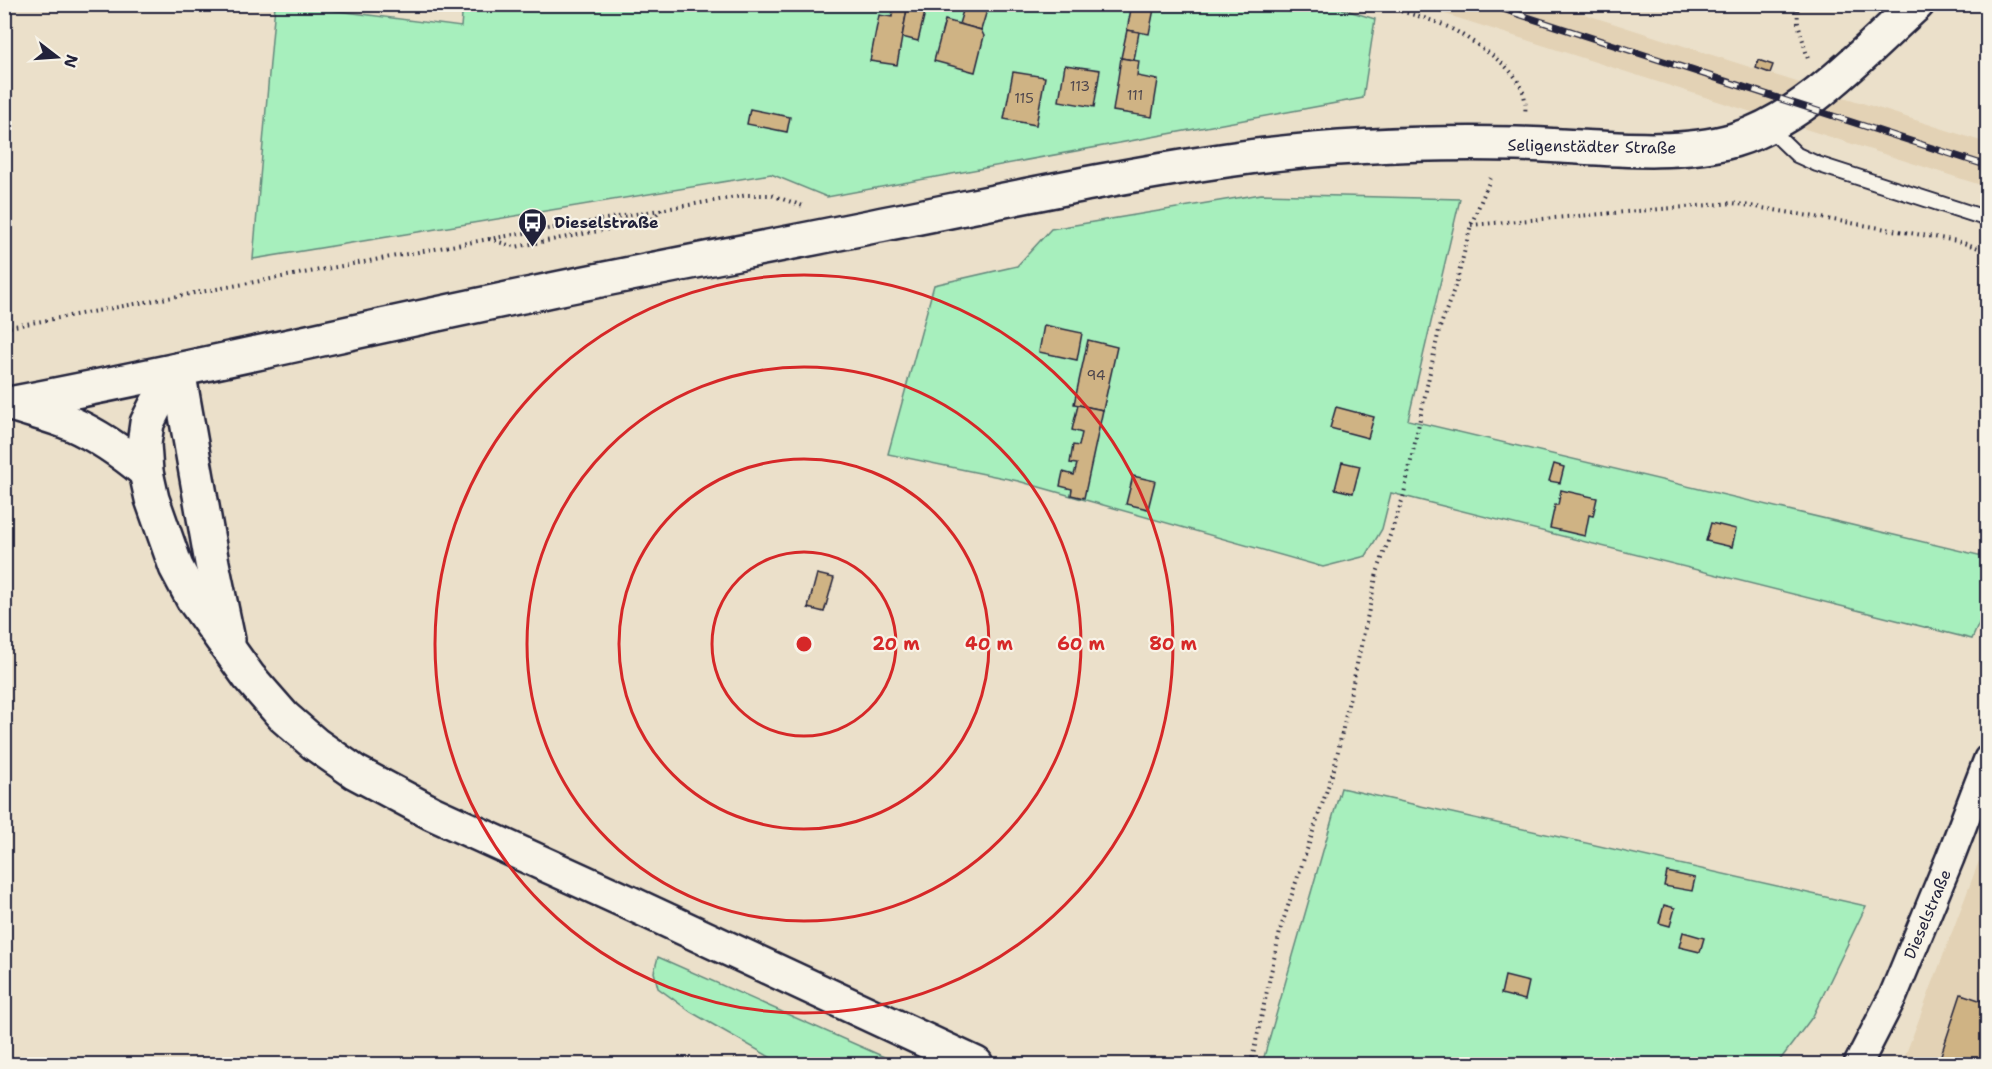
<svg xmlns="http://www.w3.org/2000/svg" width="1992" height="1069" font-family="'Shantell Sans',sans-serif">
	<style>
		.built { fill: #e3d2b5 }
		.green { fill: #a7efbd; stroke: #64887c; stroke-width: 1.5 }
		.building { fill: #cfb384; stroke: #22223b; stroke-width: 1.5 }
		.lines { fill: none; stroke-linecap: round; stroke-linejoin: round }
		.lane-casing { stroke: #22223b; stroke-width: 18 }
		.street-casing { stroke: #22223b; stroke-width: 32 }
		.secondary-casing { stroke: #22223b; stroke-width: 38 }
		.path { stroke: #22223b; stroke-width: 4; stroke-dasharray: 1.5 4.5; stroke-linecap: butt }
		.lane { stroke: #f7f3e8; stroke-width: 14 }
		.street { stroke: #f7f3e8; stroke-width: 27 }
		.secondary { stroke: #f7f3e8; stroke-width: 33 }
		.rail-casing { stroke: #22223b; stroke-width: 7 }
		.rail { stroke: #f7f3e8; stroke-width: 4.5; stroke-dasharray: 14; stroke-linecap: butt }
		.ring { fill: none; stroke: #d62828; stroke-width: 3 }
		.labels { text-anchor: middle; stroke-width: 4.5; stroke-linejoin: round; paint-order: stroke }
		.number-label { font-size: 14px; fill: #4d464d }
		.street-label { font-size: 16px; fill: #22223b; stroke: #f7f3e8 }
		.poi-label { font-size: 16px; font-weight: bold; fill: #22223b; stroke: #f7f3e8; text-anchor: start }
		.centre { fill: #d62828; stroke: #f7f3e8; stroke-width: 3 }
		.ring-label { font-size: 18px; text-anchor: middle; font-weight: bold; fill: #d62828; stroke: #f7f3e8; stroke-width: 4.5; stroke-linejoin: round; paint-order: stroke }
	</style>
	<rect width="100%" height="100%" fill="#ebe0ca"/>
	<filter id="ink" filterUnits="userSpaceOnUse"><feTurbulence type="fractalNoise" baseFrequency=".0167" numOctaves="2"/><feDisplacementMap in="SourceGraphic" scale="12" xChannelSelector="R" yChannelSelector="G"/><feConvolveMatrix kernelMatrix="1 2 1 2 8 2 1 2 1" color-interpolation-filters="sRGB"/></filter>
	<g filter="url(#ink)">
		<g class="built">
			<path d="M1417 5H1556L1987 143V187Z"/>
			<path d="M1987 840V1064H1902Z"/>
		</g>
		<g class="green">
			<path d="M463 4H1326L1375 19 1363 98 827 197 771 174 253 259 275 5H292L461 27Z"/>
			<path d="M1261 194 1460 199 1408 420 1987 557V605L1972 639 1391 493 1382 529 1366 556 1323 567 1018 481 888 454 934 285 1017 266 1051 229Z"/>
			<path d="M1341 788 1866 906 1813 1016 1777 1064H1262Z"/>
			<path d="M658 957 900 1064H782L691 1012 658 988 654 972Z"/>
		</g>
		<g class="building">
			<path d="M894 4H908L897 65 870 61 879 15 892 17Z"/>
			<path d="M908 4H927L918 41 902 37Z"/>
			<path d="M965 4H987L988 7 981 30 959 24Z"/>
			<path d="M1132 4H1155L1149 34 1127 30Z"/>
			<path d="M945 20 981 30 984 36 975 72 934 61Z"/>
			<path d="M1127 30 1139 32 1134 60 1121 58Z"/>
			<path d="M1121 58 1139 61 1137 76 1158 80 1152 117 1113 111Z"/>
			<path d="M1758 60 1773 65 1770 73 1756 68Z"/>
			<path d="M1065 65 1100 70 1094 107 1059 101Z"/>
			<path d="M1013 72 1045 77 1036 125 1004 119Z"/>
			<path d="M750 109 790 117 787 132 747 124Z"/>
			<path d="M1044 325 1082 333 1077 360 1039 352Z"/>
			<path d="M1088 340 1117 347 1103 410 1074 404Z"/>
			<path d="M1078 405 1103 410 1084 498 1071 495 1072 489 1060 486 1063 472 1074 475 1077 464 1070 463 1073 445 1079 446 1082 433 1072 430Z"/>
			<path d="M1336 407 1374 417 1368 438 1330 428Z"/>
			<path d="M1342 462 1360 466 1353 493 1335 489Z"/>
			<path d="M1554 464 1564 467 1560 483 1549 481Z"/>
			<path d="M1133 476 1155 481 1148 509 1126 504Z"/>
			<path d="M1561 490 1597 498 1593 516 1589 515 1585 536 1550 528 1555 505H1558Z"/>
			<path d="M1711 523 1736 529 1732 547 1706 541Z"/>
			<path d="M817 574 834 578 824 612 808 608Z"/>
			<path d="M1667 872 1695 878 1692 891 1664 886Z"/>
			<path d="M1664 905 1675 908 1670 926 1659 923Z"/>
			<path d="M1683 932 1704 938 1700 952 1679 947Z"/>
			<path d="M1505 976 1529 982 1525 1000 1501 994Z"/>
			<path d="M1961 994 1988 1003V1064H1938Z"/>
		</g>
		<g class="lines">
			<defs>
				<path id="lane" d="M1768 127 1797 155 1817 164 1988 219"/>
				<path id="street" d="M1858 1064 1893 996 1950 858 1988 759"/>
				<g id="secondary">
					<path d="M178 370 156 405 147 423 144 444 146 472 152 499 176 567 193 599 249 677 284 717 315 744 355 772 432 813 630 903 976 1064"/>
					<path d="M178 370 212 563 228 640"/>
					<path d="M4 405C181 372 356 330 532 294 646 270 760 249 874 226 992 203 1109 177 1227 160 1323 146 1419 142 1516 144 1584 145 1669 159 1734 140 1804 119 1864 52 1917 4"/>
					<path d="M14 405C33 411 53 416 72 424 99 436 123 453 146 472"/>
				</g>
			</defs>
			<use href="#lane" class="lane-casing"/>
			<use href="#street" class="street-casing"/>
			<use href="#secondary" class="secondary-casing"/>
			<g class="path">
				<path d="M1378 4C1401 12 1426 17 1448 27 1460 33 1472 41 1483 49 1506 65 1529 83 1525 114"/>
				<path d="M1797 4 1798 23 1808 59"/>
				<path d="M1471 225 1733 203 1957 241 1988 251"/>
				<path d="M489 239 515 247 650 221 662 209"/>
				<path d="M4 328 489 239 748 195H771L803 206"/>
				<path d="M1251 1064 1281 927 1334 769 1377 573 1403 498 1439 330 1457 281 1471 225 1492 175"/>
			</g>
			<use href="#lane" class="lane"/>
			<use href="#street" class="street"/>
			<use href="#secondary" class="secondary"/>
			<defs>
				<path id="rail" d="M1487 4 1988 166"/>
			</defs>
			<use href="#rail" class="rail-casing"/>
			<use href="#rail" class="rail"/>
		</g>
	</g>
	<g class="ring">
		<circle cx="804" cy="644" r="92"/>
		<circle cx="804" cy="644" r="185"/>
		<circle cx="804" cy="644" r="277"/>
		<circle cx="804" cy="644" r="369"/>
	</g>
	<defs>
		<symbol id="bus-pin" viewBox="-11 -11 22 30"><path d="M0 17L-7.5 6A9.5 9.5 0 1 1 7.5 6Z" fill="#22223b" stroke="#f7f3e8"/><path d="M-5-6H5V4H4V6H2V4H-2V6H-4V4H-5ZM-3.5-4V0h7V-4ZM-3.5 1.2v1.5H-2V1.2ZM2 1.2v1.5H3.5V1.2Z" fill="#fff"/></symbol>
	</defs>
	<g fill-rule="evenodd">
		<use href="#bus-pin" x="516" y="206" width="33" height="45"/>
	</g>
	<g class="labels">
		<g class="number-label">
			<text x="1080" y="91">113</text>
			<text x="1135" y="100">111</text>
			<text x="1024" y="103">115</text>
			<text x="1096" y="380">94</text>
		</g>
		<g class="street-label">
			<text transform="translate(1592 146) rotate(1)" y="6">Seligenstädter Straße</text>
			<text transform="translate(1927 914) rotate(-67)" y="6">Dieselstraße</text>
		</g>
		<g class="poi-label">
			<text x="554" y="228">Dieselstraße</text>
		</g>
	</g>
	<circle cx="804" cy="644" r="9" class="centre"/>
	<g class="ring-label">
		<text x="896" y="650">20 m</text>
		<text x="989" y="650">40 m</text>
		<text x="1081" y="650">60 m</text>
		<text x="1173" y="650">80 m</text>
	</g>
	<rect width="1992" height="1069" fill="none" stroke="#f7f3e8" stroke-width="24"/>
	<rect x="12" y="12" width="1968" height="1045" fill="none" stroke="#22223b" stroke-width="2" filter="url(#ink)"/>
	<g transform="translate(57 57) rotate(107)" stroke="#f7f3e8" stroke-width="4.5" paint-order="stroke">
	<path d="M0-4.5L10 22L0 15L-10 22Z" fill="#22223b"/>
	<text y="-9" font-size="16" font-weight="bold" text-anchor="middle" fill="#22223b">N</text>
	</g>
</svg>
